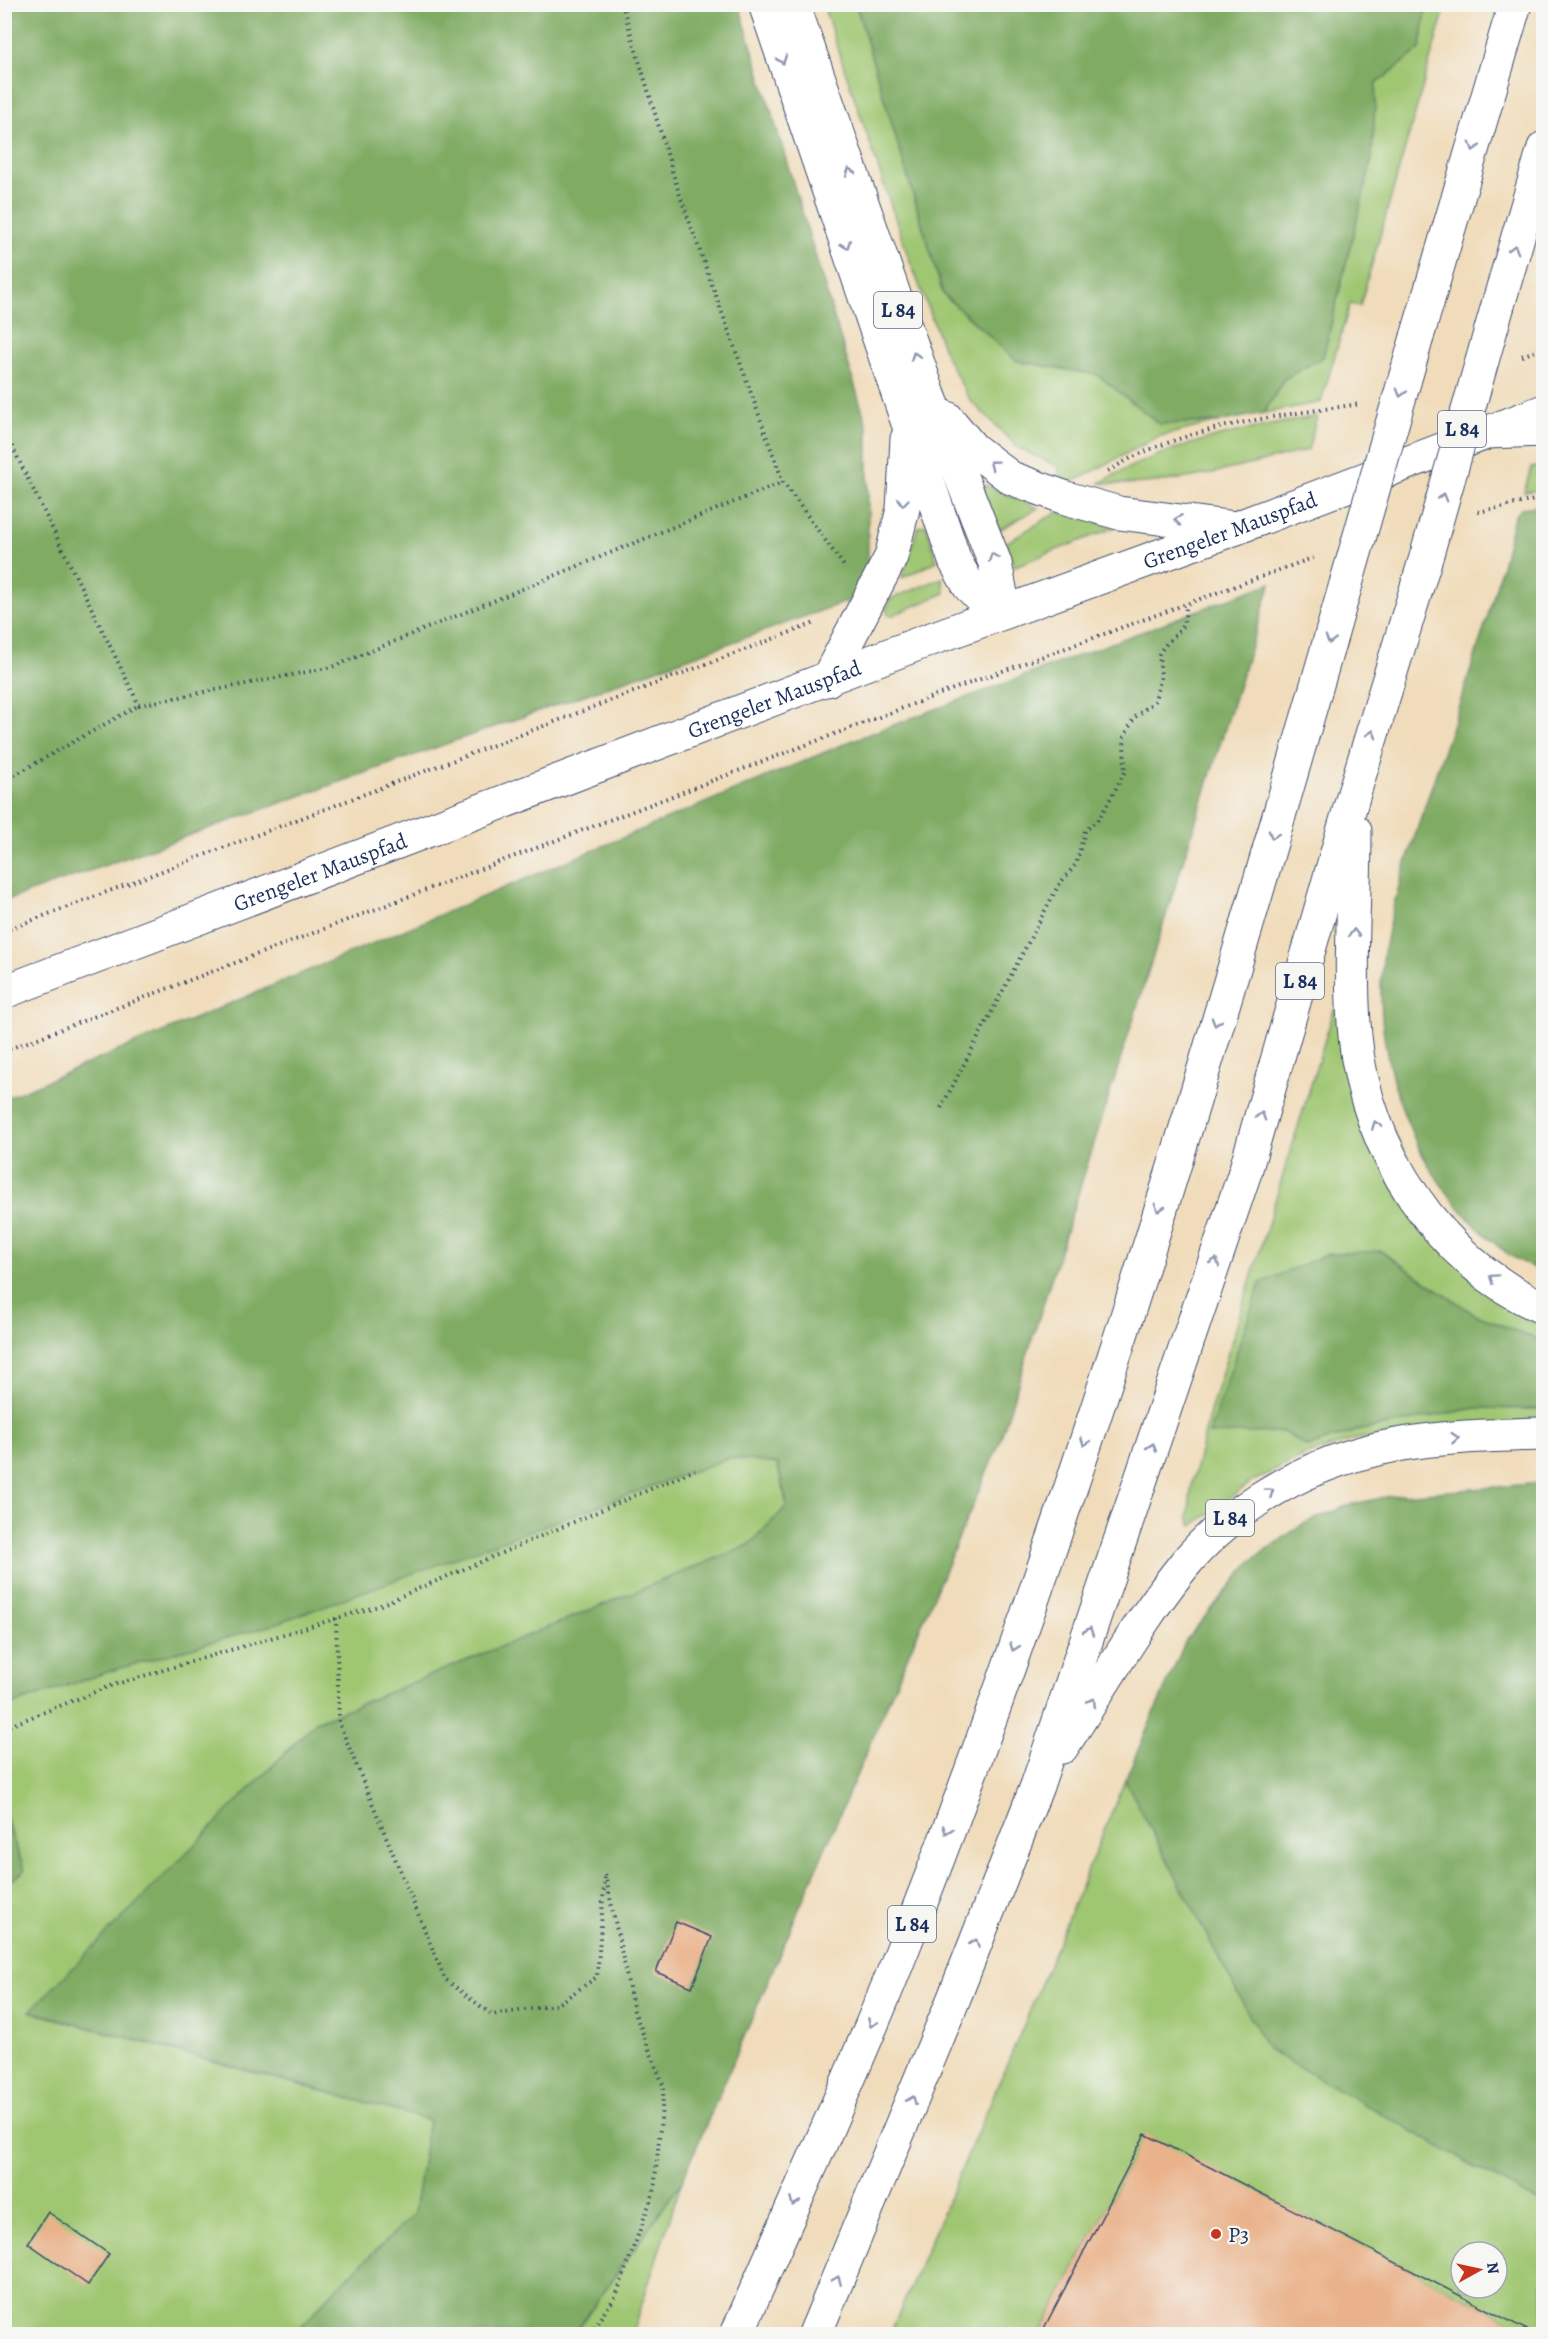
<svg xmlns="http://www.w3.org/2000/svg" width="1548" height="2339" font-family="Alegreya,serif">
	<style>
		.green { fill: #9fc671; stroke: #5d7a68; stroke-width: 1.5; fill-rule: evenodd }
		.forest { fill: #7fab63; stroke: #4d6d60; stroke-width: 1.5 }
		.building { fill: #e9b28b }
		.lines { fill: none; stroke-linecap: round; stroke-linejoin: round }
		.secondary-casing { stroke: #3b496c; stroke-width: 35 }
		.trunk-casing { stroke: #3b496c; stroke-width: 35 }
		.motorway-casing { stroke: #3b496c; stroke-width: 35 }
		.path { stroke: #3b496c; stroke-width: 4; stroke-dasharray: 1.5 4.5; stroke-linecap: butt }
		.secondary { stroke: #fff; stroke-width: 33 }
		.trunk { stroke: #fff; stroke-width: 33 }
		.motorway { stroke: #fff; stroke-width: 33 }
		.trunk-bridge-casing { stroke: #3b496c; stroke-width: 35; stroke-linecap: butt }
		.motorway-bridge-casing { stroke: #3b496c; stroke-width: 35; stroke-linecap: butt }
		.trunk-bridge { stroke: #fff; stroke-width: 33 }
		.motorway-bridge { stroke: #fff; stroke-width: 33 }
		.oneway { stroke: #8d97ae }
		.poi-dot { fill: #c8321e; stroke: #f6f6f2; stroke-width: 2 }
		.labels { text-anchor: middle; stroke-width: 4.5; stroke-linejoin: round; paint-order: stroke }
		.shield { fill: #f6f6f2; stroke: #5d6b8a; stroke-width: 1.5 }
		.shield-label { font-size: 21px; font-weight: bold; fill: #1b2f5e }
		.street-label { font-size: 22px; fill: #1b2f5e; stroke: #f6f6f2 }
		.poi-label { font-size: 22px; fill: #1b2f5e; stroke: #f6f6f2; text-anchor: start }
	</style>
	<rect width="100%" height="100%" fill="#f6f6f2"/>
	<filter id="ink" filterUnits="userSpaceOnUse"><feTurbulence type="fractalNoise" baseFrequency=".0167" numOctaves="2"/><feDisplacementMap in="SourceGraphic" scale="12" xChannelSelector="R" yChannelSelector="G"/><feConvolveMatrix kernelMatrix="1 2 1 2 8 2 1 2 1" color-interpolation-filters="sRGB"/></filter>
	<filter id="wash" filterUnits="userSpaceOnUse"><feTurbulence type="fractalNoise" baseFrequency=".008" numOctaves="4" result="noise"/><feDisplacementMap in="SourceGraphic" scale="24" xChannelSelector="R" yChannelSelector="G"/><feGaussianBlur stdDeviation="1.35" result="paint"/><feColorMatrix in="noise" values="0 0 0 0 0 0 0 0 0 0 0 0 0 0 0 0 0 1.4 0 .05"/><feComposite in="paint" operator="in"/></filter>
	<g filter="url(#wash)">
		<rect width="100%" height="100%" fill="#f0dcba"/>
		<g class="green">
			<path d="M823 5H856L943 294 1017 361 1098 375 1159 424 1218 422 1157 437 1075 481 1059 477V467L1018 448 970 400 947 358 907 253Z"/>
			<path d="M1427 5H1446L1360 306 1350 304 1321 402 1264 413 1284 379 1323 357 1372 158 1376 84 1420 49Z"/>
			<path d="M1317 416 1308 450C1244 466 1166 489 1100 483 1167 443 1242 430 1317 416Z"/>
			<path d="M1543 466V490L1524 492 1531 468Z"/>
			<path d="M986 485 1038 508 999 530 983 489Z"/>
			<path d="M1057 512 1116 527 1015 566 1004 544Z"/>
			<path d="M926 525 937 561 902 578 918 527Z"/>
			<path d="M942 578 945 593 891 616 888 614 886 610 890 599Z"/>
			<path d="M1341 1008V1034L1474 1283 1522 1316 1543 1324V1342L1474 1314 1381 1251 1209 1433 1284 1432 1308 1447 1356 1431 1476 1408 1543 1409V1420L1356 1439 1304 1456 1253 1481 1192 1526 1188 1517 1192 1484 1211 1408 1334 1010Z"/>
			<path d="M729 1458 777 1463 787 1506 749 1545 316 1722 31 2012 429 2120 414 2214 335 2289 295 2334H5L4 1884 25 1871 5 1816V1707Z"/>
			<path d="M1125 1780 1267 2049 1543 2205V2334H1535L1145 2135 1040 2334H890L1023 2027ZM1461 2252H1497V2288H1461Z"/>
			<path d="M682 2181 632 2334H574Z"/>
		</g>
		<g class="forest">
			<path d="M4 5H739L868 429V594L5 901Z"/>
			<path d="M856 5H1427L1420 49 1376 84 1372 158 1323 357 1284 379 1264 413 1218 422 1159 424 1098 375 1017 361 943 294Z"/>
			<path d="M1543 505H1544L1543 1272C1533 1267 1521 1263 1511 1256 1475 1231 1443 1192 1422 1154 1397 1105 1382 1053 1381 997 1380 928 1408 858 1429 794 1460 702 1493 611 1514 516L1522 508Z"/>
			<path d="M1271 583 999 1444 682 2181 574 2334H295L335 2289 414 2214 429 2120 30 2011 316 1722 749 1545 787 1506 778 1464 729 1458 272 1625 107 1672 5 1707 4 1099 856 739Z"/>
			<path d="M1381 1251 1474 1314 1543 1342V1409L1476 1408 1356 1431 1308 1447 1284 1432 1209 1434 1260 1283 1328 1254Z"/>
			<path d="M1543 1483H1544L1543 2205 1267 2049 1125 1780 1186 1640 1251 1561 1303 1524 1349 1505 1391 1496Z"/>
			<path d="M4 1816 25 1871 5 1884H4Z"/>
		</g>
		<g id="blocks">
			<g class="building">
				<path d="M676 1922 712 1937 692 1987 656 1972Z"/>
				<path d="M1145 2134 1535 2334H1041Z"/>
				<path d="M48 2212 109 2254 88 2285 28 2243Z"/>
			</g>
		</g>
	</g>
	<g filter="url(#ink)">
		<use href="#blocks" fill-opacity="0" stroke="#3b496c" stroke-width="1.5"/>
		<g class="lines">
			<defs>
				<g id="secondary">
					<path id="s1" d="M4 992 923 642 1236 528 1544 411"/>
				</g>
				<g id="trunk">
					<path d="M793 4 929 395 995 563 1001 594 997 614"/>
					<path d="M1417 337 1515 4"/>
					<path d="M947 418 972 448 1011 478 1066 498 1119 513 1236 528"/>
					<path d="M1484 432 1544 430"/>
					<path d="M1062 1747C1102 1687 1139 1621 1184 1565 1205 1539 1232 1517 1259 1499 1352 1439 1437 1437 1544 1434"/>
					<path d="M737 2334C790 2212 846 2090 896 1966 1075 1519 1213 1047 1346 584"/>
					<path d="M815 2334 954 1998 1037 1786 1245 1172"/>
				</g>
				<g id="motorway">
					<path d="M765 4 955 561 969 586 997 614"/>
					<path d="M1498 305 1544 148"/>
					<path d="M827 680 891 557 903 509 907 439"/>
					<path d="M1355 831C1355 899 1349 968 1355 1036 1365 1148 1439 1263 1544 1308"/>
					<path d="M1245 1172 1355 790 1427 554"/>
				</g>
			</defs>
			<use href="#secondary" class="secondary-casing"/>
			<use href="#trunk" class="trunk-casing"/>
			<use href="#motorway" class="motorway-casing"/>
			<g class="path">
				<path d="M622 4 678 190 783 482 844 566"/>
				<path d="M1522 356 1544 348"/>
				<path d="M4 430 139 705 332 667 783 482"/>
				<path d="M1108 471C1181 426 1277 416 1360 404"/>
				<path d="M1478 512 1544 498"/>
				<path d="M4 781 139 705"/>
				<path d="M4 931 815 623"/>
				<path d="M4 1051 937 695 1315 557"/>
				<path d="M941 1108 1058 886 1076 864 1085 831 1099 819 1125 772 1124 737 1134 718 1155 701 1161 676 1159 654C1172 632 1186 636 1186 605"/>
				<path d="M336 1618 339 1723 445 1979 492 2015 556 2005 597 1977 605 1874 634 2011 664 2087 654 2191 616 2296 589 2334"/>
				<path d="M4 1728 110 1686 378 1606 695 1470"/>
			</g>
			<use href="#secondary" class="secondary"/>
			<use href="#trunk" class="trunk"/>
			<use href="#motorway" class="motorway"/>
			<defs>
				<path id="trunk-bridge" d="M1346 584 1417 337"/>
				<path id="motorway-bridge" d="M1427 554 1498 305"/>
			</defs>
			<use href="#trunk-bridge" class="trunk-bridge-casing"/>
			<use href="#motorway-bridge" class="motorway-bridge-casing"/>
			<use href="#trunk-bridge" class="trunk-bridge"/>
			<use href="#motorway-bridge" class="motorway-bridge"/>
		</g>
		<defs><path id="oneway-chevron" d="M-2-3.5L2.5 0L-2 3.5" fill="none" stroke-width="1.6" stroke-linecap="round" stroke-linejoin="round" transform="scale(1.5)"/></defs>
		<g class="oneway">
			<use href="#oneway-chevron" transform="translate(782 60) rotate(71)"/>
			<use href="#oneway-chevron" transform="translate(1474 147) rotate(106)"/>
			<use href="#oneway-chevron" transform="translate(850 172) rotate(-109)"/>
			<use href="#oneway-chevron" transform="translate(846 245) rotate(71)"/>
			<use href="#oneway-chevron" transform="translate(1514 249) rotate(-74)"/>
			<use href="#oneway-chevron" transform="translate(915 356) rotate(-109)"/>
			<use href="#oneway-chevron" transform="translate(1401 393) rotate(106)"/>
			<use href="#oneway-chevron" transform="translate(993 464) rotate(-143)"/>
			<use href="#oneway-chevron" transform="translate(1443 497) rotate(-74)"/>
			<use href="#oneway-chevron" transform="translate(903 502) rotate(95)"/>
			<use href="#oneway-chevron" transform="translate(1178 520) rotate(-173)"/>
			<use href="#oneway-chevron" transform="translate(993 557) rotate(-110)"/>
			<use href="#oneway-chevron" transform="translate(1330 640) rotate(106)"/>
			<use href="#oneway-chevron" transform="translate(1372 734) rotate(-73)"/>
			<use href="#oneway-chevron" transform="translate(1273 835) rotate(107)"/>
			<use href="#oneway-chevron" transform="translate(1354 933) rotate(-90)"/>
			<use href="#oneway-chevron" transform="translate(1216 1022) rotate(107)"/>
			<use href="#oneway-chevron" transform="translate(1261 1116) rotate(-74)"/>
			<use href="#oneway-chevron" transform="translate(1376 1125) rotate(-110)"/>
			<use href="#oneway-chevron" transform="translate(1159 1208) rotate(107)"/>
			<use href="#oneway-chevron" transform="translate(1215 1262) rotate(-71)"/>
			<use href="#oneway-chevron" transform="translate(1493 1278) rotate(-145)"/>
			<use href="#oneway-chevron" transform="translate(1455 1438) rotate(-4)"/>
			<use href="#oneway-chevron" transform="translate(1085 1442) rotate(109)"/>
			<use href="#oneway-chevron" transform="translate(1152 1447) rotate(-71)"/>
			<use href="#oneway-chevron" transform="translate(1270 1492) rotate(-33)"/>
			<use href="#oneway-chevron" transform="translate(1089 1631) rotate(-71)"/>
			<use href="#oneway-chevron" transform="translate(1014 1647) rotate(110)"/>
			<use href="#oneway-chevron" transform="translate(1092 1702) rotate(-57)"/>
			<use href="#oneway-chevron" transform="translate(947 1830) rotate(110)"/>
			<use href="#oneway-chevron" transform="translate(975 1943) rotate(-69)"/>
			<use href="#oneway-chevron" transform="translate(872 2023) rotate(113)"/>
			<use href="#oneway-chevron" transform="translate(912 2100) rotate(-68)"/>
			<use href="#oneway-chevron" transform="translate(794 2202) rotate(113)"/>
			<use href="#oneway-chevron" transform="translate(837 2280) rotate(-68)"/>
		</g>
	</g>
	<circle class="poi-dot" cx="1216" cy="2234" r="6"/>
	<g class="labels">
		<g class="shield">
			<rect x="874" y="292" width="48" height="36" rx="4.5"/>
			<rect x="1438" y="411" width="48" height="36" rx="4.5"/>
			<rect x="1276" y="963" width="48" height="36" rx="4.5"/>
			<rect x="1206" y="1500" width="48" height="36" rx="4.5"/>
			<rect x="888" y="1906" width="48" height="36" rx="4.5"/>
		</g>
		<g class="shield-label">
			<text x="898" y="317">L 84</text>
			<text x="1462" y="436">L 84</text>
			<text x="1300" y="988">L 84</text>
			<text x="1230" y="1525">L 84</text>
			<text x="912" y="1931">L 84</text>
		</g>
		<g class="street-label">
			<text dy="8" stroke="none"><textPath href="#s1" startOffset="1310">Grengeler Mauspfad</textPath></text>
			<text dy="8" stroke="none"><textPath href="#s1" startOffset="824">Grengeler Mauspfad</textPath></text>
			<text dy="8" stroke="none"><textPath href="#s1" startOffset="338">Grengeler Mauspfad</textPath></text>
		</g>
		<g class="poi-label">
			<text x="1228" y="2242">P3</text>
		</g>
	</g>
	<rect width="1548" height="2339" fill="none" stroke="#f6f6f2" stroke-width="24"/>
	<g transform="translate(1479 2270) rotate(82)"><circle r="28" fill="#f6f6f2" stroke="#9ea6b7" stroke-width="1.5"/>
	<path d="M0-4.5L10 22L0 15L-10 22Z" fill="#c8321e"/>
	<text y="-9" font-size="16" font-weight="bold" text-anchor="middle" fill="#1b2f5e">N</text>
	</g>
</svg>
